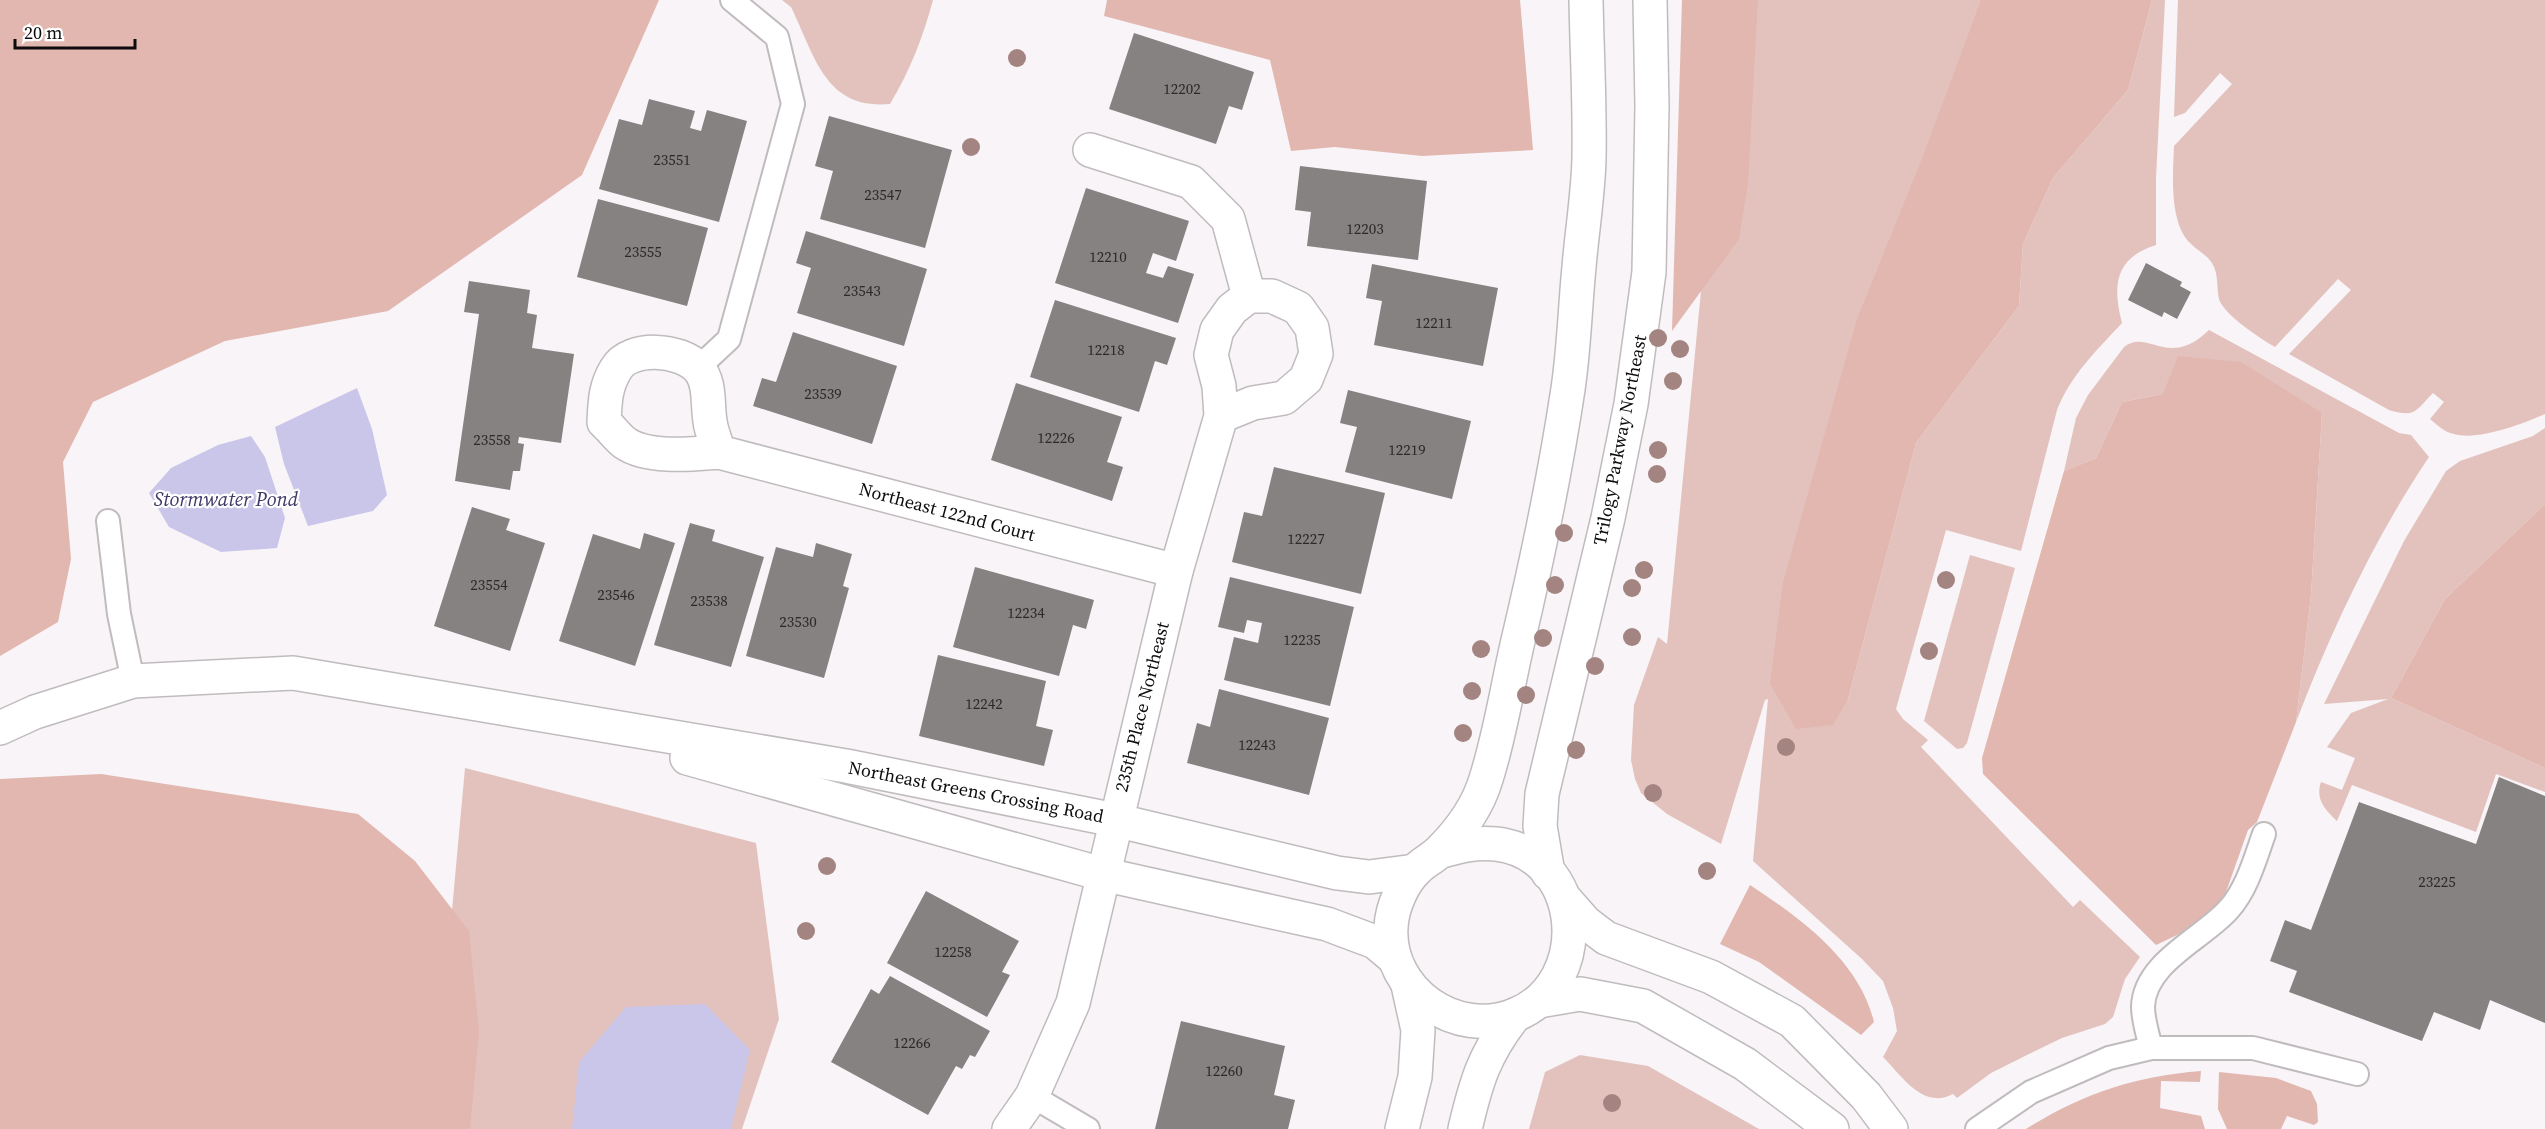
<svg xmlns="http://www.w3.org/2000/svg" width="2545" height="1129" font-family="'Source Serif 4',serif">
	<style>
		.green { fill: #e3c2bd }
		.forest { fill: #e1b7b0 }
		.water { fill: #c9c6ea }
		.building { fill: #868282 }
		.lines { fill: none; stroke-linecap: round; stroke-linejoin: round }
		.lane-casing { stroke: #c0bcbe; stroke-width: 26 }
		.street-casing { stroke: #c0bcbe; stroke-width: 36 }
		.secondary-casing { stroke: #c0bcbe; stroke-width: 36 }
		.lane { stroke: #fff; stroke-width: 22 }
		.street { stroke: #fff; stroke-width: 33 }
		.secondary { stroke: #fff; stroke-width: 33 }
		.tree { fill: #a38481 }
		.labels { text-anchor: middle; stroke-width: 4.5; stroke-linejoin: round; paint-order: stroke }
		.number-label { font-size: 15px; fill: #2b292a }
		.street-label { font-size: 18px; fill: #0d0b0c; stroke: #fff }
		.water-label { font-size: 20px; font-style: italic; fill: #3f3767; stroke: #fff }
	</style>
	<rect width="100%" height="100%" fill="#f8f4f7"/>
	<g class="green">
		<path d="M782 0H933C923 37 910 71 890 104 825 110 815 56 791 7Z"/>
		<path d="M1729 0H2067L1806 683 1848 699 1916 443 2019 306 2023 244 2053 178 2128 90 2152 0H2165L2156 178V245C2115 258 2112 285 2122 323 2096 351 2071 375 2057 410L2021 551 1946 530 1896 709 1903 719 1928 740 1921 747 2073 907 2080 900 2140 957 2125 979 2113 1017 2105 1024 2062 1038 2029 1054 1991 1073 1957 1098 1953 1094C1923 1110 1902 1076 1883 1057L1897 1031 1893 1008 1883 981 1862 959 1753 861 1768 699 1765 700 1721 844 1667 814 1641 793 1635 779 1631 760 1634 705 1658 637 1667 644Z"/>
		<path d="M2178 0H2545V414C2523 424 2478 441 2454 434 2444 432 2437 425 2430 419L2444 402 2433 393C2415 411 2416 418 2389 410L2289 354 2351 290 2338 279 2275 347C2261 339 2223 314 2219 299 2216 286 2219 274 2212 263 2205 253 2195 249 2188 241 2169 219 2173 172 2174 146L2232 84 2220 73 2185 113 2174 117Z"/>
		<path d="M2209 330 2399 433 2411 435 2429 457C2374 539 2332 629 2296 722L2311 595 2322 413 2163 394 2122 402 2096 458 2064 471 2076 418 2088 395 2124 347C2148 328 2168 370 2209 330Z"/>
		<path d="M2545 428V504L2445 599 2391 698 2545 768V792L2496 774 2476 832 2352 785 2337 821C2325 810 2315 799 2321 782L2342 790 2355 758 2327 747 2351 713 2388 699 2324 704 2404 541 2446 471 2460 461 2533 436Z"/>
		<path d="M1970 555 2015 568 1967 743 1963 748 1957 749 1924 721Z"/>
		<path d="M465 768 756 843 779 1019 742 1129H432Z"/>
		<path d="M1580 1055 1648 1066 1759 1129H1529L1545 1072Z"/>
	</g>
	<g class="forest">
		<path d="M0 0H659L582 175 388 311 225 341 93 402 63 462 71 559 58 622 0 656Z"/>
		<path d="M1107 0H1520L1533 150 1422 156 1335 147 1291 151 1270 60 1104 16Z"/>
		<path d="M1682 0H1758L1748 183 1739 239 1672 331Z"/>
		<path d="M1981 0H2152L2128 90 2053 178 2023 244 2019 306 1916 443 1848 699 1833 725 1796 729 1770 684 1783 582 1857 319 1921 161Z"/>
		<path d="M2178 356 2241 362 2322 413 2311 595 2296 722 2257 822 2248 830 2221 906 2196 926 2156 945 1983 774 1982 758 2064 471 2096 458 2122 402 2163 394Z"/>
		<path d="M2545 504V768L2391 698 2445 599Z"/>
		<path d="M101 774 358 814 415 861 469 931 479 1032 470 1129H0V779Z"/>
		<path d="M1750 885C1800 918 1859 960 1874 1022L1861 1035 1759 962 1720 944Z"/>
		<path d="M2201 1071 2200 1082 2161 1081 2160 1108 2201 1116 2205 1129H2026C2082 1094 2135 1076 2201 1071Z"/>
		<path d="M2219 1072 2276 1078 2311 1091 2317 1104 2318 1122 2314 1125 2287 1116 2281 1129H2227L2218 1109Z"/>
	</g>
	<g class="water">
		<path d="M357 388 372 429 387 495 373 511 308 526 284 464 275 427Z"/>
		<path d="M251 436 265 457 285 518 277 548 221 552 169 527 149 493 171 468 218 445Z"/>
		<path d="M705 1004 750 1050 731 1129H572L579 1062 626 1007Z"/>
	</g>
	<g class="building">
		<path d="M1134 33 1254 72 1242 110 1229 106 1216 144 1109 109Z"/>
		<path d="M649 99 695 111 690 128 701 131 707 110 747 121 719 222 599 189 619 119 642 125Z"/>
		<path d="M829 116 952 150 925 248 820 219 833 171 815 166Z"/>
		<path d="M1300 166 1427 181 1418 260 1307 246 1311 212 1295 210Z"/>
		<path d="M1086 188 1189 221 1176 261 1153 253 1146 273 1163 278 1168 266 1194 274 1178 323 1055 283Z"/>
		<path d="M598 199 708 228 687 306 577 277Z"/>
		<path d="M806 231 927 269 904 346 797 313 811 268 796 263Z"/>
		<path d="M2146 263 2182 282 2180 286 2191 292 2177 319 2164 312 2162 317 2128 300Z"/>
		<path d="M1372 264 1498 288 1483 366 1374 345 1382 301 1366 298Z"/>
		<path d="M469 281 530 290 527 313 537 315 532 348 574 354 561 443 519 437 518 443 524 444 520 471H513L510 490 455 481 479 314 464 312Z"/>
		<path d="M1055 300 1176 338 1167 365 1155 361 1139 412 1030 377Z"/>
		<path d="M793 332 897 366 872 444 753 406 762 378 776 382Z"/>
		<path d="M1016 383 1122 417 1107 462 1123 467 1112 501 991 460Z"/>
		<path d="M1348 390 1471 421 1452 499 1345 472 1357 427 1340 423Z"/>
		<path d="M1274 467 1385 493 1361 594 1232 562 1244 512 1262 516Z"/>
		<path d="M472 507 510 519 506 530 545 543 510 651 434 626Z"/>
		<path d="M690 523 715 530 712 541 764 557 731 667 654 645Z"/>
		<path d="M644 533 675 543 635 666 559 641 593 534 640 549Z"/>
		<path d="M816 543 852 554 843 586 849 588 824 678 746 656 776 547 813 557Z"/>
		<path d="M975 567 1094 600 1086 629 1073 625 1059 676 953 647Z"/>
		<path d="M1230 577 1354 607 1330 706 1224 680 1234 637 1258 643 1262 623 1247 620 1244 633 1218 627Z"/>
		<path d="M938 655 1046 681 1036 726 1053 730 1044 766 919 736Z"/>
		<path d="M1219 689 1329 718 1309 795 1187 763 1197 723 1210 727Z"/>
		<path d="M2499 777 2545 796V1023L2490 1000 2480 1030 2434 1012 2422 1041 2289 992 2297 971 2270 961 2285 920 2311 930 2359 802 2476 844Z"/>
		<path d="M926 891 1019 941 1002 972 1010 975 987 1017 887 963Z"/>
		<path d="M890 976 990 1031 975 1057 970 1055 962 1069 956 1066 928 1115 831 1062 871 989 879 994Z"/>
		<path d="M1181 1021 1285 1046 1274 1095 1295 1100 1288 1129H1155Z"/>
	</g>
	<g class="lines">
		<defs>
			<g id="lane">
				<path d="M698 368 729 339 793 104 777 37 732 0"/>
				<path d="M108 521 119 614 133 681"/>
				<path d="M2151 1048C2148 1035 2143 1020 2143 1007 2144 962 2204 938 2229 909 2247 889 2255 859 2264 834"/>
				<path d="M1032 1096 1088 1129"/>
				<path d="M1977 1129 2031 1092 2109 1058 2151 1048H2253L2357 1074"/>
			</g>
			<g id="street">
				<path d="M1090 150 1191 182 1228 219 1249 296"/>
				<path d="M719 452C716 442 711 431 710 421 707 404 711 382 698 368 681 349 630 345 616 369 605 387 605 402 604 422 611 428 617 437 625 443 648 459 693 454 719 452L1176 571"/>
				<path d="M0 728 35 712 133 681 293 673 846 766 1115 820 1337 873 1369 877 1415 871"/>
				<path d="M687 758 1102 874 1327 924 1375 942 1394 958"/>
				<path d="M1563 897 1585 922 1606 938 1711 977 1792 1021 1866 1096 1891 1129"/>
				<path d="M1539 1001 1580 994 1643 1006 1745 1064 1832 1129"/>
				<path d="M1009 1129 1032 1096 1073 1003 1176 571 1221 416 1219 386 1211 355 1217 330 1232 309 1249 296H1272L1298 308 1312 328 1316 354 1306 379 1284 398 1253 403 1221 416"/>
			</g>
			<g id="secondary">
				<path d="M1439 852C1459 846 1475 842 1496 844 1584 854 1595 983 1515 1015 1456 1039 1387 991 1391 927 1392 907 1403 882 1417 869 1424 862 1433 858 1440 851 1460 831 1478 806 1486 779 1500 735 1507 689 1517 645 1537 561 1555 475 1568 389 1574 349 1575 308 1579 267 1582 231 1588 195 1589 159 1590 106 1587 53 1586 0"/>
				<path d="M1548 873 1540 826 1542 794 1608 518 1631 404 1649 272 1652 106 1650 0"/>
				<path d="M1402 1129 1415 1077 1418 1030 1408 985"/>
				<path d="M1465 1129C1476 1082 1484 1054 1515 1015"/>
			</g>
		</defs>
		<use href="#lane" class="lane-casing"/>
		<use href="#street" class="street-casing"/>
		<use href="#secondary" class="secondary-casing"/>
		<use href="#lane" class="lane"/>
		<use href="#street" class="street"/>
		<use href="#secondary" class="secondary"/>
	</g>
	<g class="tree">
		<circle cx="1017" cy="58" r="9"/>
		<circle cx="971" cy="147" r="9"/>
		<circle cx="1658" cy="338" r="9"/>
		<circle cx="1680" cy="349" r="9"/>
		<circle cx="1673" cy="381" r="9"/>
		<circle cx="1658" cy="450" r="9"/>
		<circle cx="1657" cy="474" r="9"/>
		<circle cx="1564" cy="533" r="9"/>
		<circle cx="1644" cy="570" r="9"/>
		<circle cx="1946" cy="580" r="9"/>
		<circle cx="1555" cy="585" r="9"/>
		<circle cx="1632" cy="588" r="9"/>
		<circle cx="1632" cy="637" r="9"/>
		<circle cx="1543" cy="638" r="9"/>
		<circle cx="1481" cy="649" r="9"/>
		<circle cx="1929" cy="651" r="9"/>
		<circle cx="1595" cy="666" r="9"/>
		<circle cx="1472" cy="691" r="9"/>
		<circle cx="1526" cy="695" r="9"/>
		<circle cx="1463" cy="733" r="9"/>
		<circle cx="1786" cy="747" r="9"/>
		<circle cx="1576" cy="750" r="9"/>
		<circle cx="1653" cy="793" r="9"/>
		<circle cx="827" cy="866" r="9"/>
		<circle cx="1707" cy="871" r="9"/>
		<circle cx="806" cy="931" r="9"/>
		<circle cx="1612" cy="1103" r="9"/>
	</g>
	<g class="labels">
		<g class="number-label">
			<text x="1182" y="94">12202</text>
			<text x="672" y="165">23551</text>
			<text x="883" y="200">23547</text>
			<text x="1365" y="234">12203</text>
			<text x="643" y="257">23555</text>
			<text x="1108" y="262">12210</text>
			<text x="862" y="296">23543</text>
			<text x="1434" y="328">12211</text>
			<text x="1106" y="355">12218</text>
			<text x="823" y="399">23539</text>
			<text x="1056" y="443">12226</text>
			<text x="492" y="445">23558</text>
			<text x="1407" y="455">12219</text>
			<text x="1306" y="544">12227</text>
			<text x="489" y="590">23554</text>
			<text x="616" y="600">23546</text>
			<text x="709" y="606">23538</text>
			<text x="1026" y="618">12234</text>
			<text x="798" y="627">23530</text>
			<text x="1302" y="645">12235</text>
			<text x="984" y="709">12242</text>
			<text x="1257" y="750">12243</text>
			<text x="2437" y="887">23225</text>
			<text x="953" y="957">12258</text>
			<text x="912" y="1048">12266</text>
			<text x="1224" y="1076">12260</text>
		</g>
		<g class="street-label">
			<text transform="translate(1620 440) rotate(-79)" y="6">Trilogy Parkway Northeast</text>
			<text transform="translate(947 512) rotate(15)" y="6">Northeast 122nd Court</text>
			<text transform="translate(1142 707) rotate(-76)" y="6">235th Place Northeast</text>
			<text transform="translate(976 792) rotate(11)" y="6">Northeast Greens Crossing Road</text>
		</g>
		<g class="water-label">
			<text x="226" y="506">Stormwater Pond</text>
		</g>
	</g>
	<path d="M15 39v9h120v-9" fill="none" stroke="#0d0b0c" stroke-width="3"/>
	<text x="24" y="39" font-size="18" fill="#0d0b0c" stroke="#ffffff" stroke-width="4.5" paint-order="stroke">20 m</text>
</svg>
